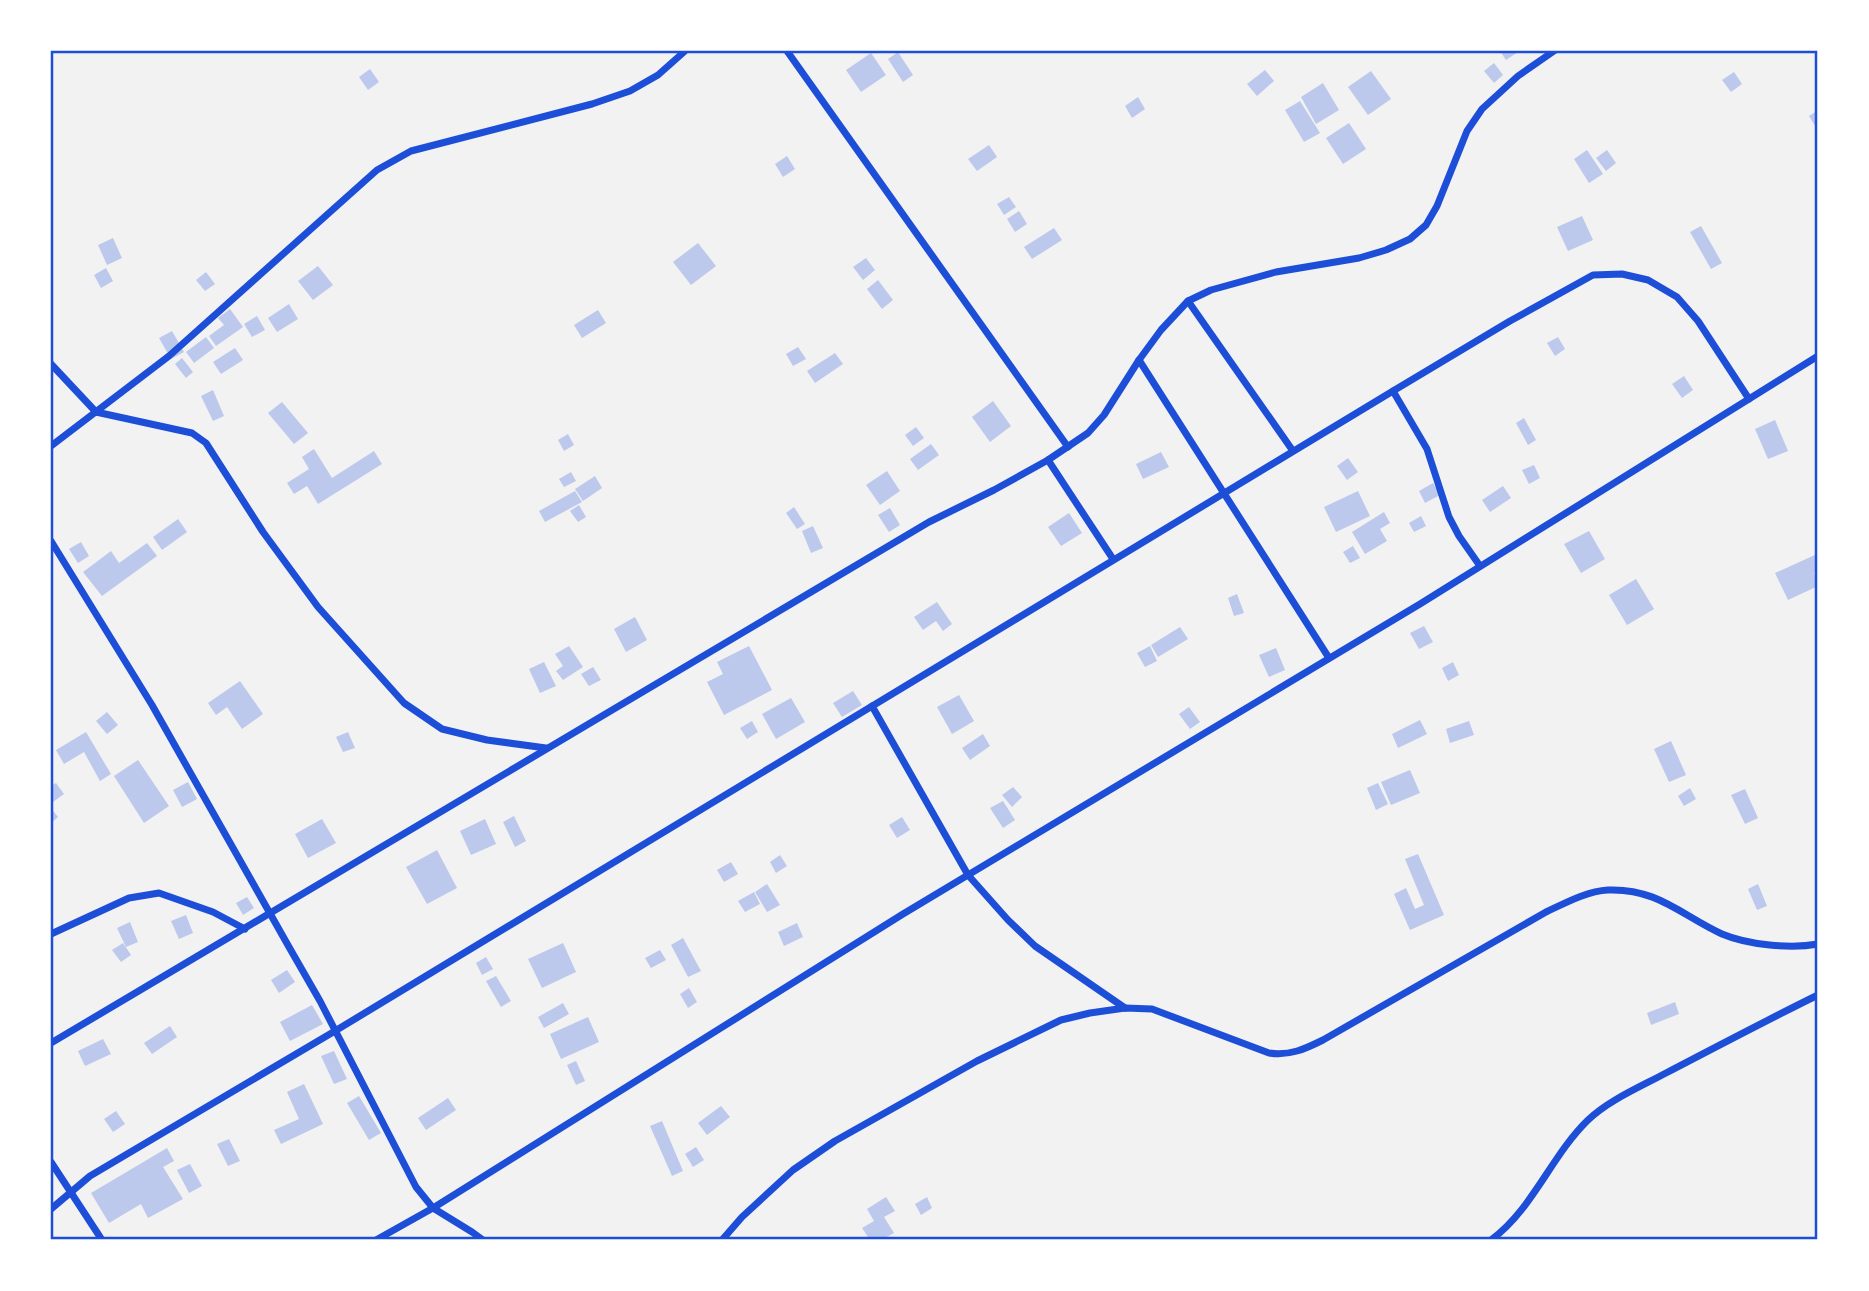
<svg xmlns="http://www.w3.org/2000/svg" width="1869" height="1291" font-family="'Alegreya Sans',sans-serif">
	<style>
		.building { fill: #bdc9ec }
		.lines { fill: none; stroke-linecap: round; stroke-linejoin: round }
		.minor { stroke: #1d4ed8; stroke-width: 7 }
		.neatline { fill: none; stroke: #1d4ed8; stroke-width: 2.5 }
	</style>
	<rect width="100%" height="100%" fill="#f2f2f2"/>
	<g class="building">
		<path d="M1500 51H1516L1518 52 1506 60Z"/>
		<path d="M898 52 913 75 903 82 888 59Z"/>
		<path d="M871 53 886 75 861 92 846 70Z"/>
		<path d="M1494 63 1503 75 1494 83 1484 71Z"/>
		<path d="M370 69 379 82 368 90 359 77Z"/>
		<path d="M1265 70 1274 81 1257 96 1247 84Z"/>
		<path d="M1371 71 1391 99 1368 115 1348 87Z"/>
		<path d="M1734 72 1742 84 1731 92 1722 80Z"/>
		<path d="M1323 83 1339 110 1316 124 1301 97Z"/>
		<path d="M1138 97 1145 109 1132 118 1125 106Z"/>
		<path d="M1300 101 1320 133 1304 142 1285 110Z"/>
		<path d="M1818 110V131L1809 116Z"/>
		<path d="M1349 123 1366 149 1343 164 1326 138Z"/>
		<path d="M989 145 997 157 977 171 968 159Z"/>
		<path d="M1587 150 1603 174 1589 183 1574 159Z"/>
		<path d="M1607 150 1616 163 1606 171 1596 158Z"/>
		<path d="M787 156 795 169 783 177 775 164Z"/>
		<path d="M1009 197 1016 207 1004 215 997 204Z"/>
		<path d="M1019 211 1027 224 1015 232 1007 219Z"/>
		<path d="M1582 216 1593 240 1568 251 1557 227Z"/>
		<path d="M1701 226 1722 263 1711 269 1690 232Z"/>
		<path d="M1054 228 1062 240 1032 259 1024 247Z"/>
		<path d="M113 238 122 258 107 265 98 245Z"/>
		<path d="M698 243 716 266 691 285 673 262Z"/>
		<path d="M866 258 875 270 863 280 853 267Z"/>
		<path d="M318 266 333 285 313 300 298 281Z"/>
		<path d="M106 268 113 281 101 288 94 275Z"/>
		<path d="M206 272 215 284 205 291 196 280Z"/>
		<path d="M878 280 893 300 882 309 867 289Z"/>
		<path d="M289 304 298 319 277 332 268 318Z"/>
		<path d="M230 309 243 327 216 346 209 336 224 325 218 318Z"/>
		<path d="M598 310 606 323 582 338 574 325Z"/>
		<path d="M257 316 265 330 252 337 244 324Z"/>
		<path d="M172 331 184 352 171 359 159 338Z"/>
		<path d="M206 337 214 348 194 363 186 352Z"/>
		<path d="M1558 337 1565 349 1555 356 1547 343Z"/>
		<path d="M798 347 806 359 793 366 786 354Z"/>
		<path d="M235 348 243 360 221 374 213 362Z"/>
		<path d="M835 353 843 364 815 383 807 371Z"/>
		<path d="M182 358 193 372 186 378 175 364Z"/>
		<path d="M1684 376 1693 390 1682 398 1672 384Z"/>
		<path d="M213 390 224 416 213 421 201 396Z"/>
		<path d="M993 401 1011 426 990 442 972 417Z"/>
		<path d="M282 402 308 433 294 444 268 413Z"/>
		<path d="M1524 418 1536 440 1528 445 1516 423Z"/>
		<path d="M1775 420 1788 451 1768 459 1755 429Z"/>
		<path d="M916 427 924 438 913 446 905 435Z"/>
		<path d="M568 434 574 445 564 451 558 440Z"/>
		<path d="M931 444 939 455 918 470 910 459Z"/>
		<path d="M314 449 332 478 374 451 382 464 318 504 307 486 294 494 287 483 309 469 302 457Z"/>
		<path d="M1161 452 1169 467 1143 479 1136 464Z"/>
		<path d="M1348 458 1358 472 1347 480 1337 466Z"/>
		<path d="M1534 465 1540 478 1529 484 1522 470Z"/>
		<path d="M887 471 900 491 880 505 866 485Z"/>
		<path d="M571 472 576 481 564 487 559 479Z"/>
		<path d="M595 476 602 488 583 501 575 489Z"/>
		<path d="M1433 483 1440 495 1425 503 1419 491Z"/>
		<path d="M1503 486 1511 498 1490 512 1482 500Z"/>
		<path d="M575 491 582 502 545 522 539 511Z"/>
		<path d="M1358 491 1370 516 1336 532 1324 507Z"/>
		<path d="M579 505 586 517 578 522 570 511Z"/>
		<path d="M794 507 805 524 797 529 786 513Z"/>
		<path d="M890 508 900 525 889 532 878 515Z"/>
		<path d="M1384 512 1390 523 1380 529 1387 541 1365 554 1352 532Z"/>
		<path d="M1069 513 1082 533 1061 546 1048 527Z"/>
		<path d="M1421 516 1426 526 1414 532 1409 523Z"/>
		<path d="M178 519 187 532 162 550 153 537Z"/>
		<path d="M813 526 823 548 811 553 802 531Z"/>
		<path d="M1589 531 1605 559 1581 573 1564 544Z"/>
		<path d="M81 542 89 556 78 563 69 549Z"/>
		<path d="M147 543 157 556 102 596 83 572 111 551 119 563Z"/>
		<path d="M1353 546 1360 558 1350 563 1343 552Z"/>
		<path d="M1817 554 1818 558V571L1814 573 1818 581V586L1788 600 1775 573Z"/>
		<path d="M1636 579 1654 609 1627 625 1609 595Z"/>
		<path d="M1237 594 1244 613 1234 616 1228 598Z"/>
		<path d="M937 602 952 624 943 631 936 621 923 630 914 617Z"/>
		<path d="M635 617 647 640 626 652 614 629Z"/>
		<path d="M1424 626 1433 642 1419 649 1410 633Z"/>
		<path d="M1180 627 1188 639 1158 657 1151 645Z"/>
		<path d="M569 646 583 667 563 680 556 671 563 666 555 654Z"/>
		<path d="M749 646 772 690 724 715 707 682 723 674 717 662Z"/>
		<path d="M1150 646 1157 661 1145 667 1137 653Z"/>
		<path d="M1276 648 1285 670 1269 677 1259 655Z"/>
		<path d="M544 662 556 686 540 693 529 669Z"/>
		<path d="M1453 662 1459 675 1448 681 1442 668Z"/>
		<path d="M593 667 601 680 589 686 581 674Z"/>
		<path d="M240 681 263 714 242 729 227 707 216 715 208 703Z"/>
		<path d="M853 691 862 705 842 717 833 703Z"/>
		<path d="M959 695 974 721 952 734 937 707Z"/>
		<path d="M791 698 805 722 776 739 762 714Z"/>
		<path d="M1189 707 1200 722 1190 729 1179 714Z"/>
		<path d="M107 712 118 725 107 734 96 721Z"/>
		<path d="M1420 720 1427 734 1398 748 1392 734Z"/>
		<path d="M752 721 758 732 747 739 740 728Z"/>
		<path d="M1469 721 1474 735 1450 743 1446 729Z"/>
		<path d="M86 732 111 774 100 781 84 752 64 764 56 750Z"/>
		<path d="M348 732 355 748 343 752 336 737Z"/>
		<path d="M983 734 990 746 970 760 962 748Z"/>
		<path d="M1671 741 1686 775 1669 782 1654 749Z"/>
		<path d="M138 760 169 806 144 823 114 776Z"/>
		<path d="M1410 770 1420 793 1391 805 1381 782Z"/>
		<path d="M188 782 197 799 182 807 173 790Z"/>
		<path d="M56 783 64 794 53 802 51 799V786Z"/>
		<path d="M1378 783 1388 804 1376 810 1367 788Z"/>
		<path d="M1013 787 1022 797 1012 807 1002 795Z"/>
		<path d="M1690 788 1696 799 1684 806 1678 796Z"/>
		<path d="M1745 789 1758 818 1745 824 1731 795Z"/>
		<path d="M1003 801 1015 820 1003 828 990 808Z"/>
		<path d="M51 808 58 817 51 823Z"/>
		<path d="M514 816 526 841 515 847 503 822Z"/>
		<path d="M902 817 910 830 897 838 889 825Z"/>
		<path d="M322 819 336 843 308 858 295 834Z"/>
		<path d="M485 819 496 844 471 855 460 831Z"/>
		<path d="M437 850 457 888 427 904 406 867Z"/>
		<path d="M1418 854 1444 915 1410 930 1394 894 1406 888 1415 909 1424 905 1405 859Z"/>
		<path d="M780 855 787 866 776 873 770 862Z"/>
		<path d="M731 862 738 874 724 882 717 870Z"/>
		<path d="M767 884 780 905 767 912 755 892Z"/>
		<path d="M1758 884 1767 906 1757 910 1748 889Z"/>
		<path d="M754 892 760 904 745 912 738 901Z"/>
		<path d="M247 897 254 908 243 915 236 903Z"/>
		<path d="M186 915 193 933 179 939 171 921Z"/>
		<path d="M130 922 138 942 126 947 117 928Z"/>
		<path d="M797 923 803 937 784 946 778 932Z"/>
		<path d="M683 938 701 971 688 977 671 945Z"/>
		<path d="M123 943 131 955 121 962 112 950Z"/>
		<path d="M563 943 576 972 542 988 528 959Z"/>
		<path d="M660 950 666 960 651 968 645 958Z"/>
		<path d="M486 957 493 969 482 975 476 963Z"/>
		<path d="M287 970 295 982 279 993 271 980Z"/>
		<path d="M496 976 511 1001 501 1007 486 981Z"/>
		<path d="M689 988 697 1002 688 1008 680 994Z"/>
		<path d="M1675 1002 1679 1014 1651 1025 1647 1013Z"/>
		<path d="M563 1003 569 1014 544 1028 538 1017Z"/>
		<path d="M312 1005 323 1024 290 1041 280 1022Z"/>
		<path d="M588 1017 599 1042 561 1059 550 1034Z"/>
		<path d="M170 1026 177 1037 152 1054 144 1043Z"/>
		<path d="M103 1039 111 1054 85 1066 78 1051Z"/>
		<path d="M334 1051 347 1079 334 1084 321 1056Z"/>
		<path d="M576 1061 585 1081 576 1085 567 1065Z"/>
		<path d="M304 1084 323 1124 281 1144 274 1130 299 1119 287 1092Z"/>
		<path d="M359 1096 381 1133 369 1140 347 1103Z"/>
		<path d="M448 1098 456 1110 426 1130 418 1118Z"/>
		<path d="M721 1106 730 1117 707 1135 698 1123Z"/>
		<path d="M116 1111 125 1124 113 1132 104 1119Z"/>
		<path d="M662 1121 683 1171 672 1176 650 1126Z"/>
		<path d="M229 1139 240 1161 228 1166 217 1144Z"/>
		<path d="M696 1147 704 1160 693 1167 685 1154Z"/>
		<path d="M167 1148 174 1161 163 1167 183 1199 148 1218 141 1204 109 1223 91 1193Z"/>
		<path d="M190 1164 202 1186 189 1193 177 1170Z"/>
		<path d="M886 1197 895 1211 884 1217 894 1233 881 1240H870L862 1228 874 1221 867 1209Z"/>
		<path d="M927 1197 932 1208 921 1215 915 1204Z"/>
	</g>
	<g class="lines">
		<g class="minor">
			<path d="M787 51 1068 447"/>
			<path d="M1188 301 1293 451"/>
			<path d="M1139 360 1329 658"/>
			<path d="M51 364 96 412 192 433 206 443 263 532 318 607 404 703 442 729 487 740 546 748"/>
			<path d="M1393 391 1427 449 1449 517 1459 536 1480 566"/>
			<path d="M51 446 169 356 377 170 411 151 592 104 630 91 658 75 685 51"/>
			<path d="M1048 460 1113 559"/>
			<path d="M51 541 152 705 289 947 320 1001 416 1187 433 1208 472 1232 483 1240"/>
			<path d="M872 706 968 875 1008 920 1035 946 1125 1008"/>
			<path d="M51 934 129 898 159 893 213 912 245 929"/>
			<path d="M51 1043C344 871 636 695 929 522L994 490 1048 460 1088 433 1104 415 1139 360 1161 330 1188 301 1211 290 1276 272 1359 258 1386 250 1410 239 1426 225 1437 206 1467 131 1482 109 1518 76 1554 51"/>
			<path d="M51 1162 102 1240"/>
			<path d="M51 1209 90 1176 335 1031 1393 391 1510 321 1593 275 1622 274 1648 280 1677 297 1698 321 1749 399"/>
			<path d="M376 1240 433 1208 903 914 1420 604 1818 356"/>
			<path d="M722 1240 742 1217 793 1170 835 1141 977 1061 1061 1020 1090 1013 1125 1008 1152 1009 1269 1053C1290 1056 1305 1049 1323 1040L1546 912C1565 903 1587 891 1608 890 1657 888 1681 915 1722 934 1748 945 1791 949 1818 944"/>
			<path d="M1491 1240C1533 1209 1551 1156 1588 1120 1609 1100 1640 1087 1666 1073 1716 1047 1767 1020 1818 995"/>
		</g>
	</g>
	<rect width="1869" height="1291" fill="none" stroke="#ffffff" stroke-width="105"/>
	<rect x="52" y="52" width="1764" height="1186" class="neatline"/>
</svg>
